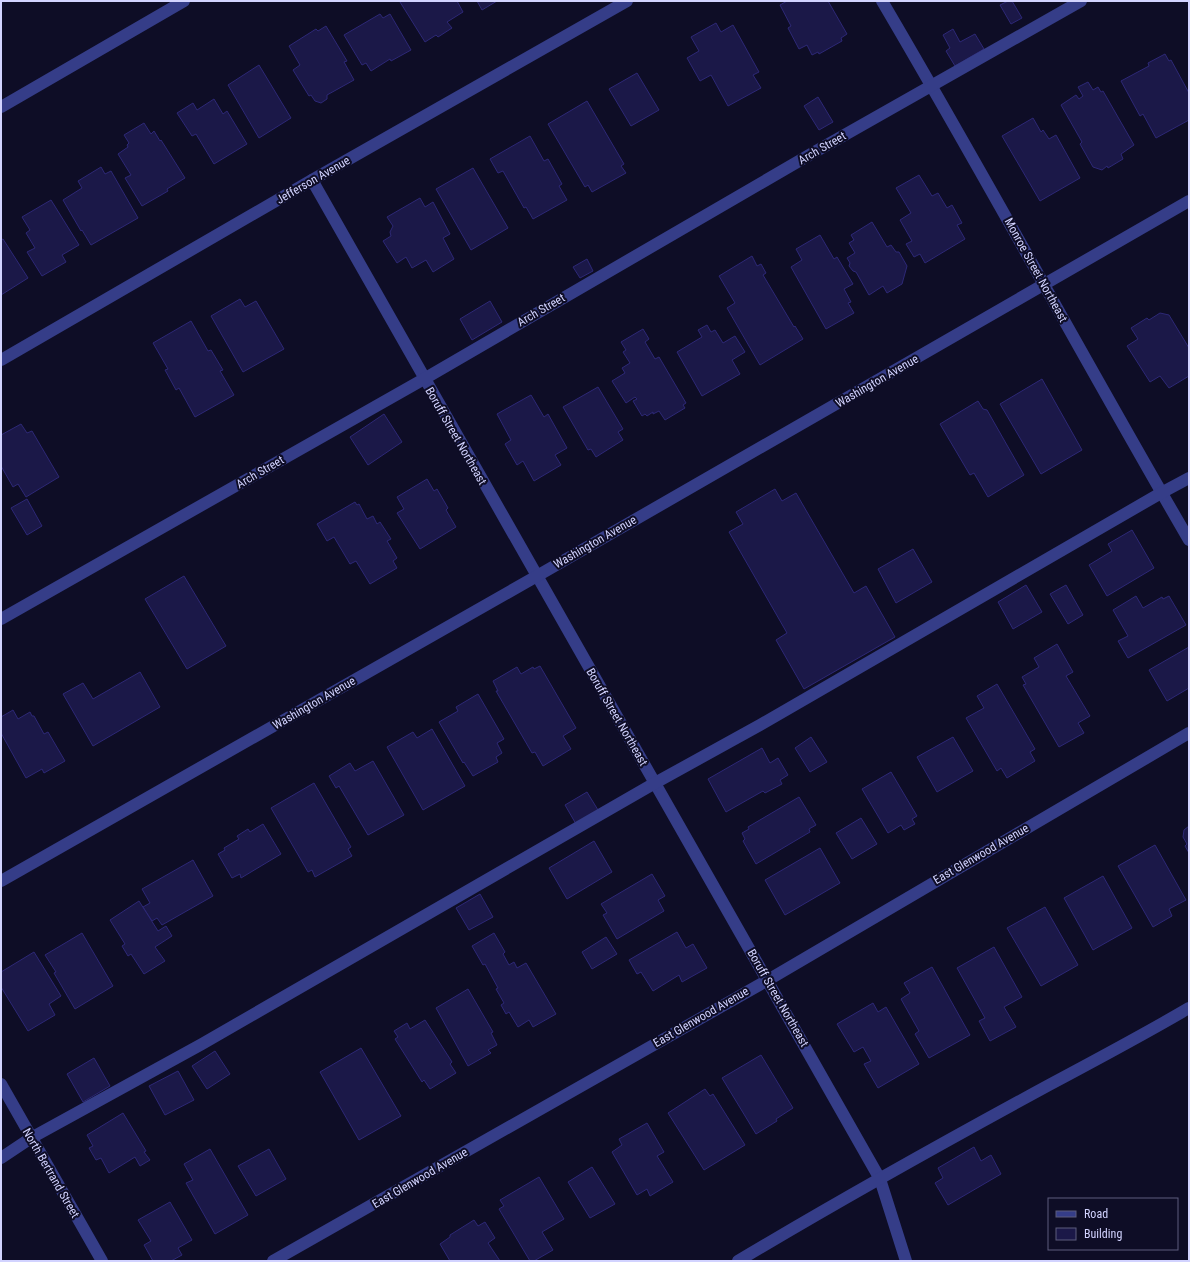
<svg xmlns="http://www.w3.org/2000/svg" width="1190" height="1262" font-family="'Roboto Condensed',sans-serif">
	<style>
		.building { fill: #1b1848; stroke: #2d2876 }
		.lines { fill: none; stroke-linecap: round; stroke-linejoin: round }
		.minor { stroke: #353d88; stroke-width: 12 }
		.labels { text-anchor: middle; stroke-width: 4; stroke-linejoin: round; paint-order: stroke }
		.street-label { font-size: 12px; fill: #d2d3ff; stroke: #0e0d26 }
	</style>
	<rect width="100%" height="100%" fill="#0e0d26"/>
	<g class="building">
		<path d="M401 1H457L463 12 447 22 452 28 438 37 436 35 425 42 400 2Z"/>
		<path d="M477 1H497L482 10Z"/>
		<path d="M787 1H828L847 34 841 38 842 41 819 54 818 52 812 55 807 45 799 49 788 28 791 26 780 5Z"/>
		<path d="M1008 1H1012L1022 18 1011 24 1000 5Z"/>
		<path d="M380 14 383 18 390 14 411 50 391 61 390 59 371 71 366 63 362 65 344 35Z"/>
		<path d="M716 23 721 32 733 25 759 72 753 75 761 88 728 106 711 75 700 81 687 58 699 51 691 37Z"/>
		<path d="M326 26 347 61 344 62 354 80 327 95V99L321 103 315 101 311 95 309 96 293 70 300 65 289 46 316 29 318 31Z"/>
		<path d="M953 29 960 42 975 34 984 49 955 66 946 51 950 48 943 35Z"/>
		<path d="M1165 54 1169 61 1171 60 1189 93V120L1156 138 1143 114 1140 116 1121 81 1149 66 1148 63Z"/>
		<path d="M259 65 291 118 259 138 228 85Z"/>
		<path d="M637 73 659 110 631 126 609 89Z"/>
		<path d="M1088 82 1093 90 1098 87 1101 92 1103 91 1134 145 1121 154 1123 159 1108 168 1107 166 1102 170 1093 167 1080 144 1082 142 1061 105 1076 95 1079 99 1083 96 1078 87Z"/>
		<path d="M818 97 833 122 819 130 804 106Z"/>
		<path d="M214 99 223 114 227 111 247 144 214 164 196 134 192 136 177 113 193 103 197 110Z"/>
		<path d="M587 101 624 164 621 166 626 173 592 192 588 185 585 187 548 124Z"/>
		<path d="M1033 118 1041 132 1043 130 1049 139 1056 135 1080 178 1040 201 1002 136Z"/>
		<path d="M144 123 151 134 154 131 160 141 161 140 185 178 167 189 168 191 142 206 125 178 131 175 118 154 128 147 127 145 129 143 124 135Z"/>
		<path d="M530 136 544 161 548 159 562 184 559 186 567 200 533 219 526 207 524 208 503 171 498 173 490 159Z"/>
		<path d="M101 167 105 174 111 171 138 218 91 245 82 230 81 231 63 200 82 188 78 181Z"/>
		<path d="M473 168 508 228 471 250 436 189Z"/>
		<path d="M919 175 932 196 938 193 947 208 952 205 962 223 957 225 965 239 925 263 920 254 914 257 906 244 912 241 900 220 911 213 896 188Z"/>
		<path d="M420 198 425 207 433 202 450 234 443 238 454 259 433 272 426 260 412 268 406 257 397 263 383 241 391 236 390 232 393 226 387 217Z"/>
		<path d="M51 200 79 245 62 255 66 262 42 276 27 252 35 248 26 233 30 230 22 217Z"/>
		<path d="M872 222 887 247 891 245 896 252H899L907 266 902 284 887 293 883 286 869 295 856 272 853 271 849 266 850 263 847 258 855 253 849 243 854 240 851 235Z"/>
		<path d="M820 235 834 259 837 257 853 284 844 289 851 302 848 303 854 313 826 329 791 267 802 260 796 249Z"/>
		<path d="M3 239 28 278 1 295V240Z"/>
		<path d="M752 256 757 266 761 264 766 273 763 275 794 327 795 326 803 339 760 365 727 308 735 303 719 276Z"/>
		<path d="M587 259 593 271 580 278 573 267Z"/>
		<path d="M240 299 245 307 256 301 284 349 243 372 211 316Z"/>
		<path d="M490 301 502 322 472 340 460 319Z"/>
		<path d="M1160 313 1169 315 1189 348V376L1169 388 1160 376 1150 382 1127 346 1138 339 1131 328 1147 318 1149 320Z"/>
		<path d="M191 321 208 351 211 350 223 370 220 371 234 395 195 417 179 388 176 390 165 370 168 369 153 343Z"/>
		<path d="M707 325 711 332 715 330 723 343 735 336 745 352 732 360 740 374 702 396 677 352 702 337 698 330Z"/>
		<path d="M643 329 649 339 645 342 655 359 659 357 686 403 683 405 685 408 665 420 659 411 653 414V412L647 416 645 414 642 416 633 401 637 399 635 397 626 403 612 381 625 373 622 368 630 363 623 352 626 350 621 342Z"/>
		<path d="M1042 379 1082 450 1041 474 1000 404Z"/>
		<path d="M598 387 623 429 618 432 623 440 596 457 591 449 588 450 563 407Z"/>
		<path d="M531 395 544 417 548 414 567 448 555 455 561 465 534 481 523 461 517 465 505 444 511 440 497 414Z"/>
		<path d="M978 401 983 409 987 410 1024 475 988 497 974 473 970 475 940 424Z"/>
		<path d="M384 414 402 442 368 465 350 437Z"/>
		<path d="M21 424 27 433 32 431 59 477 26 497 18 484 13 487 1 466V435Z"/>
		<path d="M427 479 434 491 437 489 448 508 446 510 456 527 420 549 397 513 404 509 397 497Z"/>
		<path d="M775 489 782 501 796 493 854 593 866 586 895 637 804 689 776 640 787 633 729 532 743 524 736 512Z"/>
		<path d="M27 499 42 526 27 535 11 508Z"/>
		<path d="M355 502 357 505 359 504 367 519 373 516 377 524 380 522 391 539 387 541 397 558 393 561 397 568 370 584 356 561 350 564 334 537 327 541 317 524Z"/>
		<path d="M1132 530 1154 568 1107 596 1089 565 1112 551 1108 544Z"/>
		<path d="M913 549 932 582 896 603 878 569Z"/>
		<path d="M184 576 226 646 187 669 145 599Z"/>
		<path d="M1026 585 1042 612 1013 629 998 602Z"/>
		<path d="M1066 585 1083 615 1068 624 1050 594Z"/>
		<path d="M1136 596 1143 608 1162 597 1163 599 1169 596 1186 625 1128 658 1118 641 1128 636 1113 610Z"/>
		<path d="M1057 644 1073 672 1066 676 1090 716 1078 723 1084 733 1059 747 1023 685 1026 684 1022 677 1039 667 1034 658Z"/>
		<path d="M1189 647V688L1167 701 1149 670Z"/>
		<path d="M540 666 576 728 563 736 571 749 543 766 535 752 532 753 496 691H498L493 681 517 667 521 674 533 667 534 669Z"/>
		<path d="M140 672 160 707 93 746 63 694 83 683 93 699Z"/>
		<path d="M997 684 1035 749 1030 752 1035 761 1007 778 1001 768 997 771 966 718 984 708 977 696Z"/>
		<path d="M478 694 504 739 497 743 502 753 496 757 498 762 473 776 464 762 463 763 439 722 458 711 456 707Z"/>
		<path d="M13 710 18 719 30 712 32 716H34L44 734 48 732 65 761 44 773 42 769 26 778 1 733V717Z"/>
		<path d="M432 729 465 786 423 810 387 747 413 732 417 738Z"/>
		<path d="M811 737 827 762 810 772 795 748Z"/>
		<path d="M953 737 973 771 937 792 917 757Z"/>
		<path d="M762 748 770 763 778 758 788 775 780 780 782 784 765 793 763 791 726 812 708 779Z"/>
		<path d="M373 761 404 815 368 835 339 786 336 788 329 776 350 763 355 771Z"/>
		<path d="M891 772 917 816 912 819 915 824 904 830 901 825 888 833 862 789Z"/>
		<path d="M314 783 351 847 348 849 352 856 315 877 312 870 308 872 271 808Z"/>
		<path d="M587 792 598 810 576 824 565 805Z"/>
		<path d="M799 797 816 825 809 829 810 832 756 864 743 841 745 839 742 833 749 829 748 827Z"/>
		<path d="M861 818 877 844 852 859 836 833Z"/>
		<path d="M263 824 281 854 241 878 240 874 232 878 218 854 225 850 224 848 239 839 237 836 248 829 250 832Z"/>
		<path d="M1189 826V853L1185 846 1187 844 1183 837 1184 830Z"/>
		<path d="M594 841 612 872 567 899 549 868Z"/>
		<path d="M1155 845 1186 900 1169 909 1172 916 1153 927 1118 866Z"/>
		<path d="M820 848 840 883 785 915 765 880Z"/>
		<path d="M193 860 213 896 162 925 157 918 152 921 143 907 150 903 142 889Z"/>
		<path d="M652 874 665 896 658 900 664 911 617 939 603 915 607 913 601 904Z"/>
		<path d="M1103 876 1132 928 1093 950 1064 898Z"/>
		<path d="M480 894 493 917 469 930 456 908Z"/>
		<path d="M139 901 158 931 166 926 172 936 155 947 165 961 144 974 131 954 128 956 122 946 125 944 110 920Z"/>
		<path d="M1045 907 1078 965 1041 986 1007 928Z"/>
		<path d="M677 932 686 948 693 944 707 968 682 982 679 975 653 991 641 972 637 974 629 960Z"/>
		<path d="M82 933 113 986 75 1009 54 973 56 972 45 955Z"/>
		<path d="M494 933 505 952 503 954 509 965 514 962 517 968 526 963 556 1014 533 1027 529 1020 518 1027 509 1012 506 1014 501 1005 504 1003 496 989 498 988 485 964 483 965 472 946Z"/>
		<path d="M606 937 617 954 592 969 582 952Z"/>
		<path d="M994 947 1022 997 1004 1007 1016 1027 990 1041 979 1021 985 1018 957 968Z"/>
		<path d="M34 952 61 996 49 1004 55 1015 28 1031 1 987V972Z"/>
		<path d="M932 967 970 1035 929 1058 915 1034 919 1031 901 999 910 993 904 983Z"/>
		<path d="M468 989 493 1032 491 1033 497 1045 488 1050 491 1053 468 1066 436 1008Z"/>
		<path d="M873 1003 878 1012 886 1007 919 1064 878 1088 864 1064 871 1061 863 1047 854 1052 837 1024Z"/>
		<path d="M425 1020 452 1062 450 1064 456 1073 430 1089 424 1080 422 1082 395 1039 398 1037 394 1031 407 1023 410 1029Z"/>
		<path d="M361 1048 401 1116 359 1140 320 1072Z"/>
		<path d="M215 1051 230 1074 207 1089 192 1066Z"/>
		<path d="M761 1055 793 1108 776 1119 777 1121 756 1134 722 1078Z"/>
		<path d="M94 1058 110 1086 83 1102 67 1074Z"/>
		<path d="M178 1071 194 1100 165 1115 149 1086Z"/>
		<path d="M705 1089 710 1096 713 1094 745 1145 704 1170 668 1113Z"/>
		<path d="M123 1113 146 1151 144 1152 150 1160 140 1166 135 1157 109 1173 101 1158 96 1160 89 1148 93 1146 87 1135Z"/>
		<path d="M647 1123 664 1152 657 1156 673 1182 650 1196 647 1189 637 1195 612 1152 622 1145 619 1139Z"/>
		<path d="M974 1147 981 1161 991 1155 1001 1174 948 1205 935 1183 943 1178 938 1168Z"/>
		<path d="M210 1149 248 1215 215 1234 186 1183 193 1180 184 1164Z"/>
		<path d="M269 1149 286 1179 256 1196 238 1166Z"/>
		<path d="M592 1167 615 1204 590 1218 568 1182Z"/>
		<path d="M539 1177 564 1219 542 1232 553 1250 534 1261H530L499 1209 504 1206 500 1200Z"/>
		<path d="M170 1202 192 1240 178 1248 182 1255 171 1261H153L144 1245 151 1241 138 1220Z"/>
		<path d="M474 1220 478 1226 485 1222 495 1238 488 1243 500 1261H450L440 1244 450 1237V1235Z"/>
	</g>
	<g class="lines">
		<g class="minor">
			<path d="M882 1C987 179 1085 361 1189 540"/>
			<path d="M1 107 184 1"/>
			<path d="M312 180 880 1179 906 1261"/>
			<path d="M1 360 312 180 627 1"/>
			<path d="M1 619 424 379 811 154 1081 1"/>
			<path d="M1 881 537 576 1189 201"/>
			<path d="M1 1084 102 1261"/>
			<path d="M1 1158 31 1138 202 1044 655 783 760 725 1161 493 1189 478"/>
			<path d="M273 1261 768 980 1189 733"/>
			<path d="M738 1261C840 1200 944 1142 1049 1085 1096 1060 1143 1035 1189 1008"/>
		</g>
	</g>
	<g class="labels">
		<g class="street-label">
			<text transform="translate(822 148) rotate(-30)" y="4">Arch Street</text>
			<text transform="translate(313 180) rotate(-30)" y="4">Jefferson Avenue</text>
			<text transform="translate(1036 270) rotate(61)" y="4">Monroe Street Northeast</text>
			<text transform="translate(541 310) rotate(-30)" y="4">Arch Street</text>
			<text transform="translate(877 381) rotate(-30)" y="4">Washington Avenue</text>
			<text transform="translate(456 436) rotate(60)" y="4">Boruff Street Northeast</text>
			<text transform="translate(260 472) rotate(-30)" y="4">Arch Street</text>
			<text transform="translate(595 542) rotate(-30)" y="4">Washington Avenue</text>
			<text transform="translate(314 703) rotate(-30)" y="4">Washington Avenue</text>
			<text transform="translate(617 717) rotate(60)" y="4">Boruff Street Northeast</text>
			<text transform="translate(981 854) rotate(-30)" y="4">East Glenwood Avenue</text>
			<text transform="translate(778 998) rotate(60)" y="4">Boruff Street Northeast</text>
			<text transform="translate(701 1017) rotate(-30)" y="4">East Glenwood Avenue</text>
			<text transform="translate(51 1173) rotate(60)" y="4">North Bertrand Street</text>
			<text transform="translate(420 1178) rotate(-30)" y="4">East Glenwood Avenue</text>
		</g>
	</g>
	<rect width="1190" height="1262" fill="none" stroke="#d2d3ff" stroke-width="4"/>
	<rect x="1048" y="1198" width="130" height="52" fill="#0e0d26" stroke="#5c5c7d"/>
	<rect x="1056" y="1211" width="20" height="6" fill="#353d88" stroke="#5c5c7d"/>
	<text x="1084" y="1218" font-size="12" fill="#d2d3ff">Road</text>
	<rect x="1056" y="1228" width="20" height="12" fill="#1b1848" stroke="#5c5c7d"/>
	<text x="1084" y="1238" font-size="12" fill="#d2d3ff">Building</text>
</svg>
